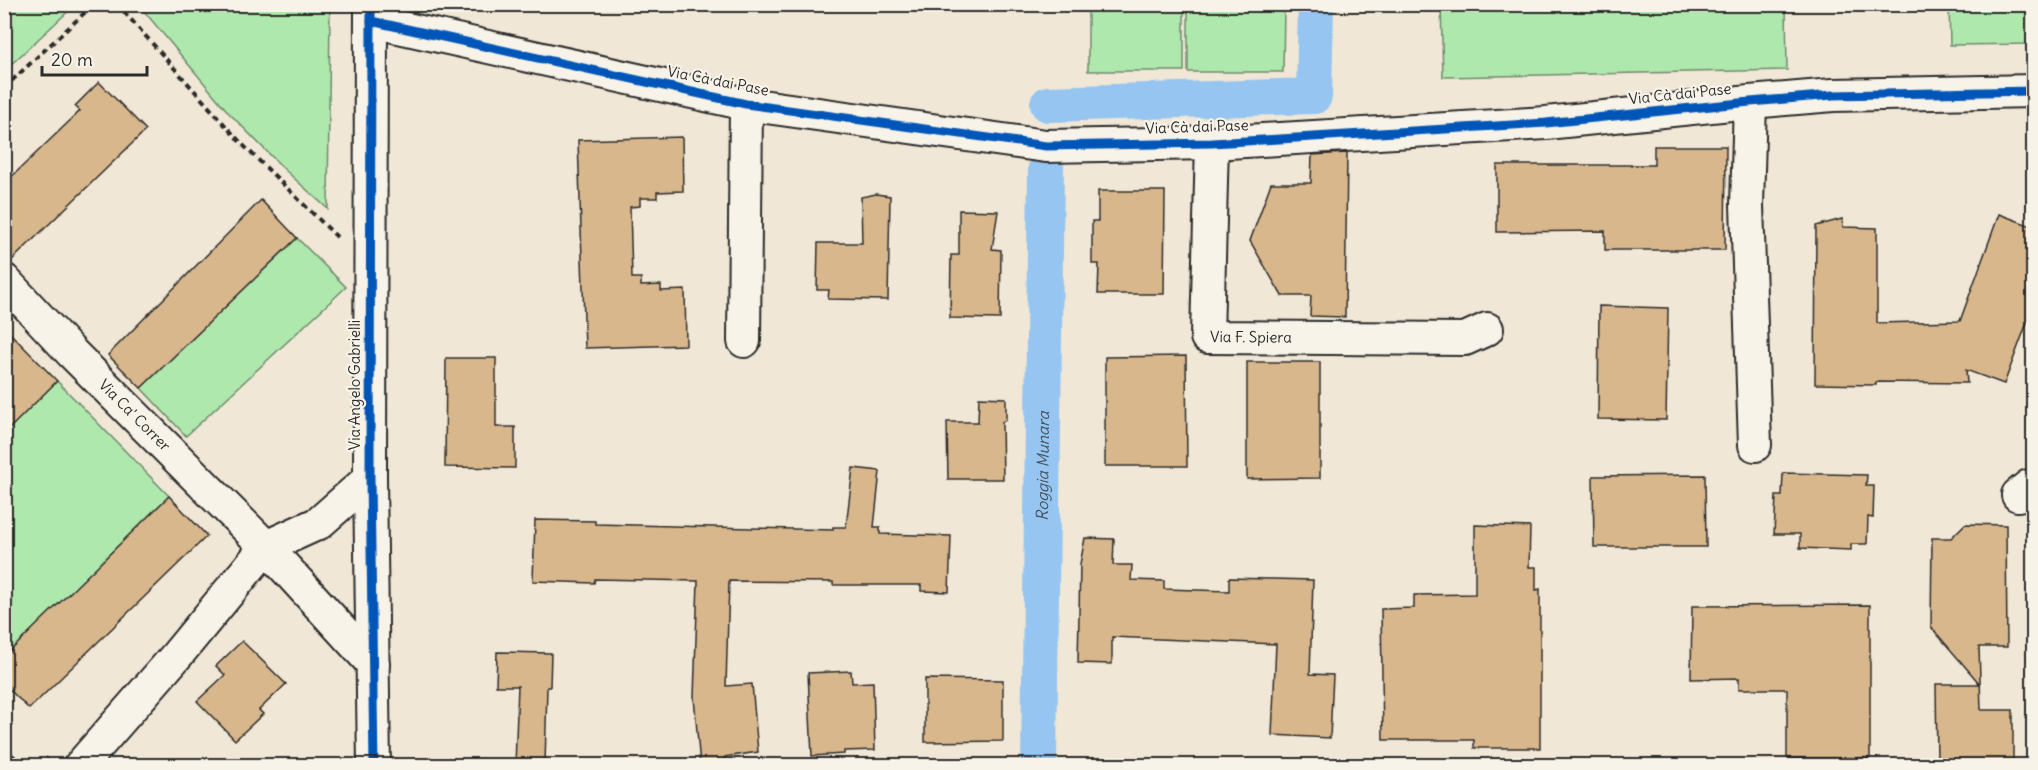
<svg xmlns="http://www.w3.org/2000/svg" width="2038" height="770" font-family="Delius,sans-serif">
	<style>
		.green { fill: #afe8ad; stroke: #6d8a6c; stroke-width: 1.5 }
		.lines { fill: none; stroke-linecap: round; stroke-linejoin: round }
		.canal { stroke: #95c5f0; stroke-width: 36 }
		.building { fill: #d9b78c; stroke: #2b2b2b; stroke-width: 1.5 }
		.minor-casing { stroke: #2b2b2b; stroke-width: 36 }
		.path { stroke: #2b2b2b; stroke-width: 4; stroke-dasharray: 6 4.5; stroke-linecap: butt }
		.minor { stroke: #f7f3e8; stroke-width: 32 }
		.cycleway-casing { stroke: #f7f3e8; stroke-width: 13 }
		.cycleway { stroke: #0057b8; stroke-width: 9 }
		.labels { text-anchor: middle; stroke-width: 4.5; stroke-linejoin: round; paint-order: stroke }
		.street-label { font-size: 15px; fill: #2b2b2b; stroke: #f7f3e8 }
		.water-label { font-size: 16px; font-style: italic; fill: #46525c; stroke: #f7f3e8 }
	</style>
	<rect width="100%" height="100%" fill="#f1e7d6"/>
	<filter id="ink" filterUnits="userSpaceOnUse"><feTurbulence type="fractalNoise" baseFrequency=".0167" numOctaves="2"/><feDisplacementMap in="SourceGraphic" scale="12" xChannelSelector="R" yChannelSelector="G"/><feConvolveMatrix kernelMatrix="1 2 1 2 8 2 1 2 1" color-interpolation-filters="sRGB"/></filter>
	<g filter="url(#ink)">
		<g class="green">
			<path d="M5 4H75V5L5 70Z"/>
			<path d="M139 5H330L328 209 285 170 229 113Z"/>
			<rect x="1088" y="5" width="96" height="66"/>
			<path d="M1188 5H1284L1283 72H1188Z"/>
			<path d="M1441 5H1786L1787 70 1443 77Z"/>
			<path d="M1949 5H2033V44L1950 45Z"/>
			<path d="M297 238 346 287 186 436 141 388Z"/>
			<path d="M57 381 169 496 5 657 4 428Z"/>
		</g>
		<g class="lines">
			<g class="canal">
				<path d="M1048 104 1314 96 1316 4"/>
				<path id="s1" d="M1039 766 1046 167"/>
			</g>
		</g>
		<g class="building">
			<path d="M99 82 146 130 9 263H4V184L80 111 75 106Z"/>
			<path d="M682 137 683 191 657 192V198H640V206L630 207 632 278H641V286L661 285V291L685 290 686 345 585 348 578 140Z"/>
			<path d="M1654 146H1726L1725 250H1605V231L1497 232V165H1654Z"/>
			<path d="M1347 153 1345 317 1310 316 1311 296H1282L1250 241 1271 183H1311L1312 155Z"/>
			<path d="M1098 191H1165L1164 294H1098L1099 264H1092V221H1098Z"/>
			<path d="M876 194 890 196 888 300 828 299 829 290H817L818 243H862L861 197Z"/>
			<path d="M261 200 297 238 141 388 108 355Z"/>
			<path d="M959 210 998 211 992 249 1001 250 1000 319 950 318 951 255H959Z"/>
			<path d="M1999 214 2034 227V304L2004 384 1966 370 1967 383 1876 382V385L1815 384 1816 226 1842 219 1843 227 1877 228V323L1960 321Z"/>
			<path d="M1599 306 1668 308 1666 420 1598 419Z"/>
			<path d="M4 327 57 381 4 434Z"/>
			<path d="M1186 356 1187 466H1105V357Z"/>
			<path d="M446 358H496V427H515V468L445 467Z"/>
			<path d="M1247 362H1320V478L1247 479Z"/>
			<path d="M979 397 1006 398V420L1002 422 1003 479H948L947 422H978Z"/>
			<path d="M853 468 880 471 874 527H880V534L951 536 949 592 921 591V585H833V582L729 581 726 686 752 684 758 752 725 757V765H700L694 697 698 581 595 579 594 583 533 581 535 520 595 521V524L833 530V527H846Z"/>
			<path d="M1783 473 1867 475 1866 486H1874L1873 518 1868 517 1867 544H1851V550L1800 548V534H1774L1776 496H1782Z"/>
			<path d="M1705 475 1706 547H1594L1593 476Z"/>
			<path d="M169 496 207 536 29 709 4 684V657Z"/>
			<path d="M1965 524 2006 525 2007 647H1979L1981 710H2013V765H1978L1977 761H1937L1936 684H1980L1931 627 1932 538H1951Z"/>
			<path d="M1475 525 1530 527 1529 567H1536V590L1540 589V748H1474V740H1383L1381 609 1414 608V595L1475 594Z"/>
			<path d="M1085 538 1114 539 1113 565H1132L1131 580 1164 581V589L1229 591V578L1313 580 1310 674 1333 675 1330 738 1272 735 1276 644 1112 637V664L1078 663 1080 564Z"/>
			<path d="M1870 605V758H1787V689H1739V678L1691 679 1692 606Z"/>
			<path d="M242 641 286 684 259 710 263 714 235 740 197 701 225 675 216 666Z"/>
			<path d="M497 652 551 653 550 687H547L545 765H515L518 686H496Z"/>
			<path d="M851 671 852 683 873 682 875 750 844 751V754L812 756 808 673Z"/>
			<path d="M925 679 1003 680V741L925 742Z"/>
		</g>
		<g class="lines">
			<defs>
				<g id="minor">
					<path d="M371 4 370 478 374 766"/>
					<path d="M371 21 746 104 1046 146 1212 143 1546 123 1750 102 1833 95 2034 91"/>
					<path d="M1750 102 1747 205 1755 445"/>
					<path id="s2" d="M1212 143 1207 337 1465 339 1487 329"/>
					<path id="s3" d="M4 280 72 353 266 547 373 664"/>
					<path d="M744 341 746 104"/>
					<path d="M2018 495 2029 486H2034"/>
					<path d="M80 766 177 655 266 547 319 523 370 478"/>
				</g>
			</defs>
			<use href="#minor" class="minor-casing"/>
			<g class="path">
				<path d="M117 4 242 144 337 237"/>
				<path d="M4 88 94 4"/>
				<path d="M4 747 23 766"/>
				<path d="M39 766 48 758"/>
			</g>
			<use href="#minor" class="minor"/>
			<defs>
				<g id="cycleway">
					<path d="M371 4 370 478 374 766"/>
					<path d="M371 21 746 104 1046 146 1212 143 1546 123 1750 102 1833 95 2034 91"/>
				</g>
			</defs>
			<use href="#cycleway" class="cycleway-casing"/>
			<use href="#cycleway" class="cycleway"/>
		</g>
	</g>
	<g class="labels">
		<g class="street-label">
			<text transform="translate(718 81) rotate(11)" y="5">Via Cà dai Pase</text>
			<text transform="translate(1680 94) rotate(-6)" y="5">Via Cà dai Pase</text>
			<text transform="translate(1197 127) rotate(-2)" y="5">Via Cà dai Pase</text>
			<text dy="5" stroke="none"><textPath href="#s2" startOffset="238">Via F. Spiera</textPath></text>
			<text transform="translate(355 385) rotate(-90)" y="5">Via Angelo Gabrielli</text>
			<text dy="5" stroke="none"><textPath href="#s3" startOffset="188">Via Ca' Correr</textPath></text>
		</g>
		<g class="water-label">
			<text dy="6" stroke="none"><textPath href="#s1" startOffset="300">Roggia Munara</textPath></text>
		</g>
	</g>
	<rect width="2038" height="770" fill="none" stroke="#f7f3e8" stroke-width="24"/>
	<rect x="12" y="12" width="2014" height="746" fill="none" stroke="#2b2b2b" stroke-width="2" filter="url(#ink)"/>
	<path d="M42 66v9h105v-9" fill="none" stroke="#2b2b2b" stroke-width="3"/>
	<text x="51" y="66" font-size="18" fill="#2b2b2b" stroke="#f7f3e8" stroke-width="4.5" paint-order="stroke">20 m</text>
</svg>
